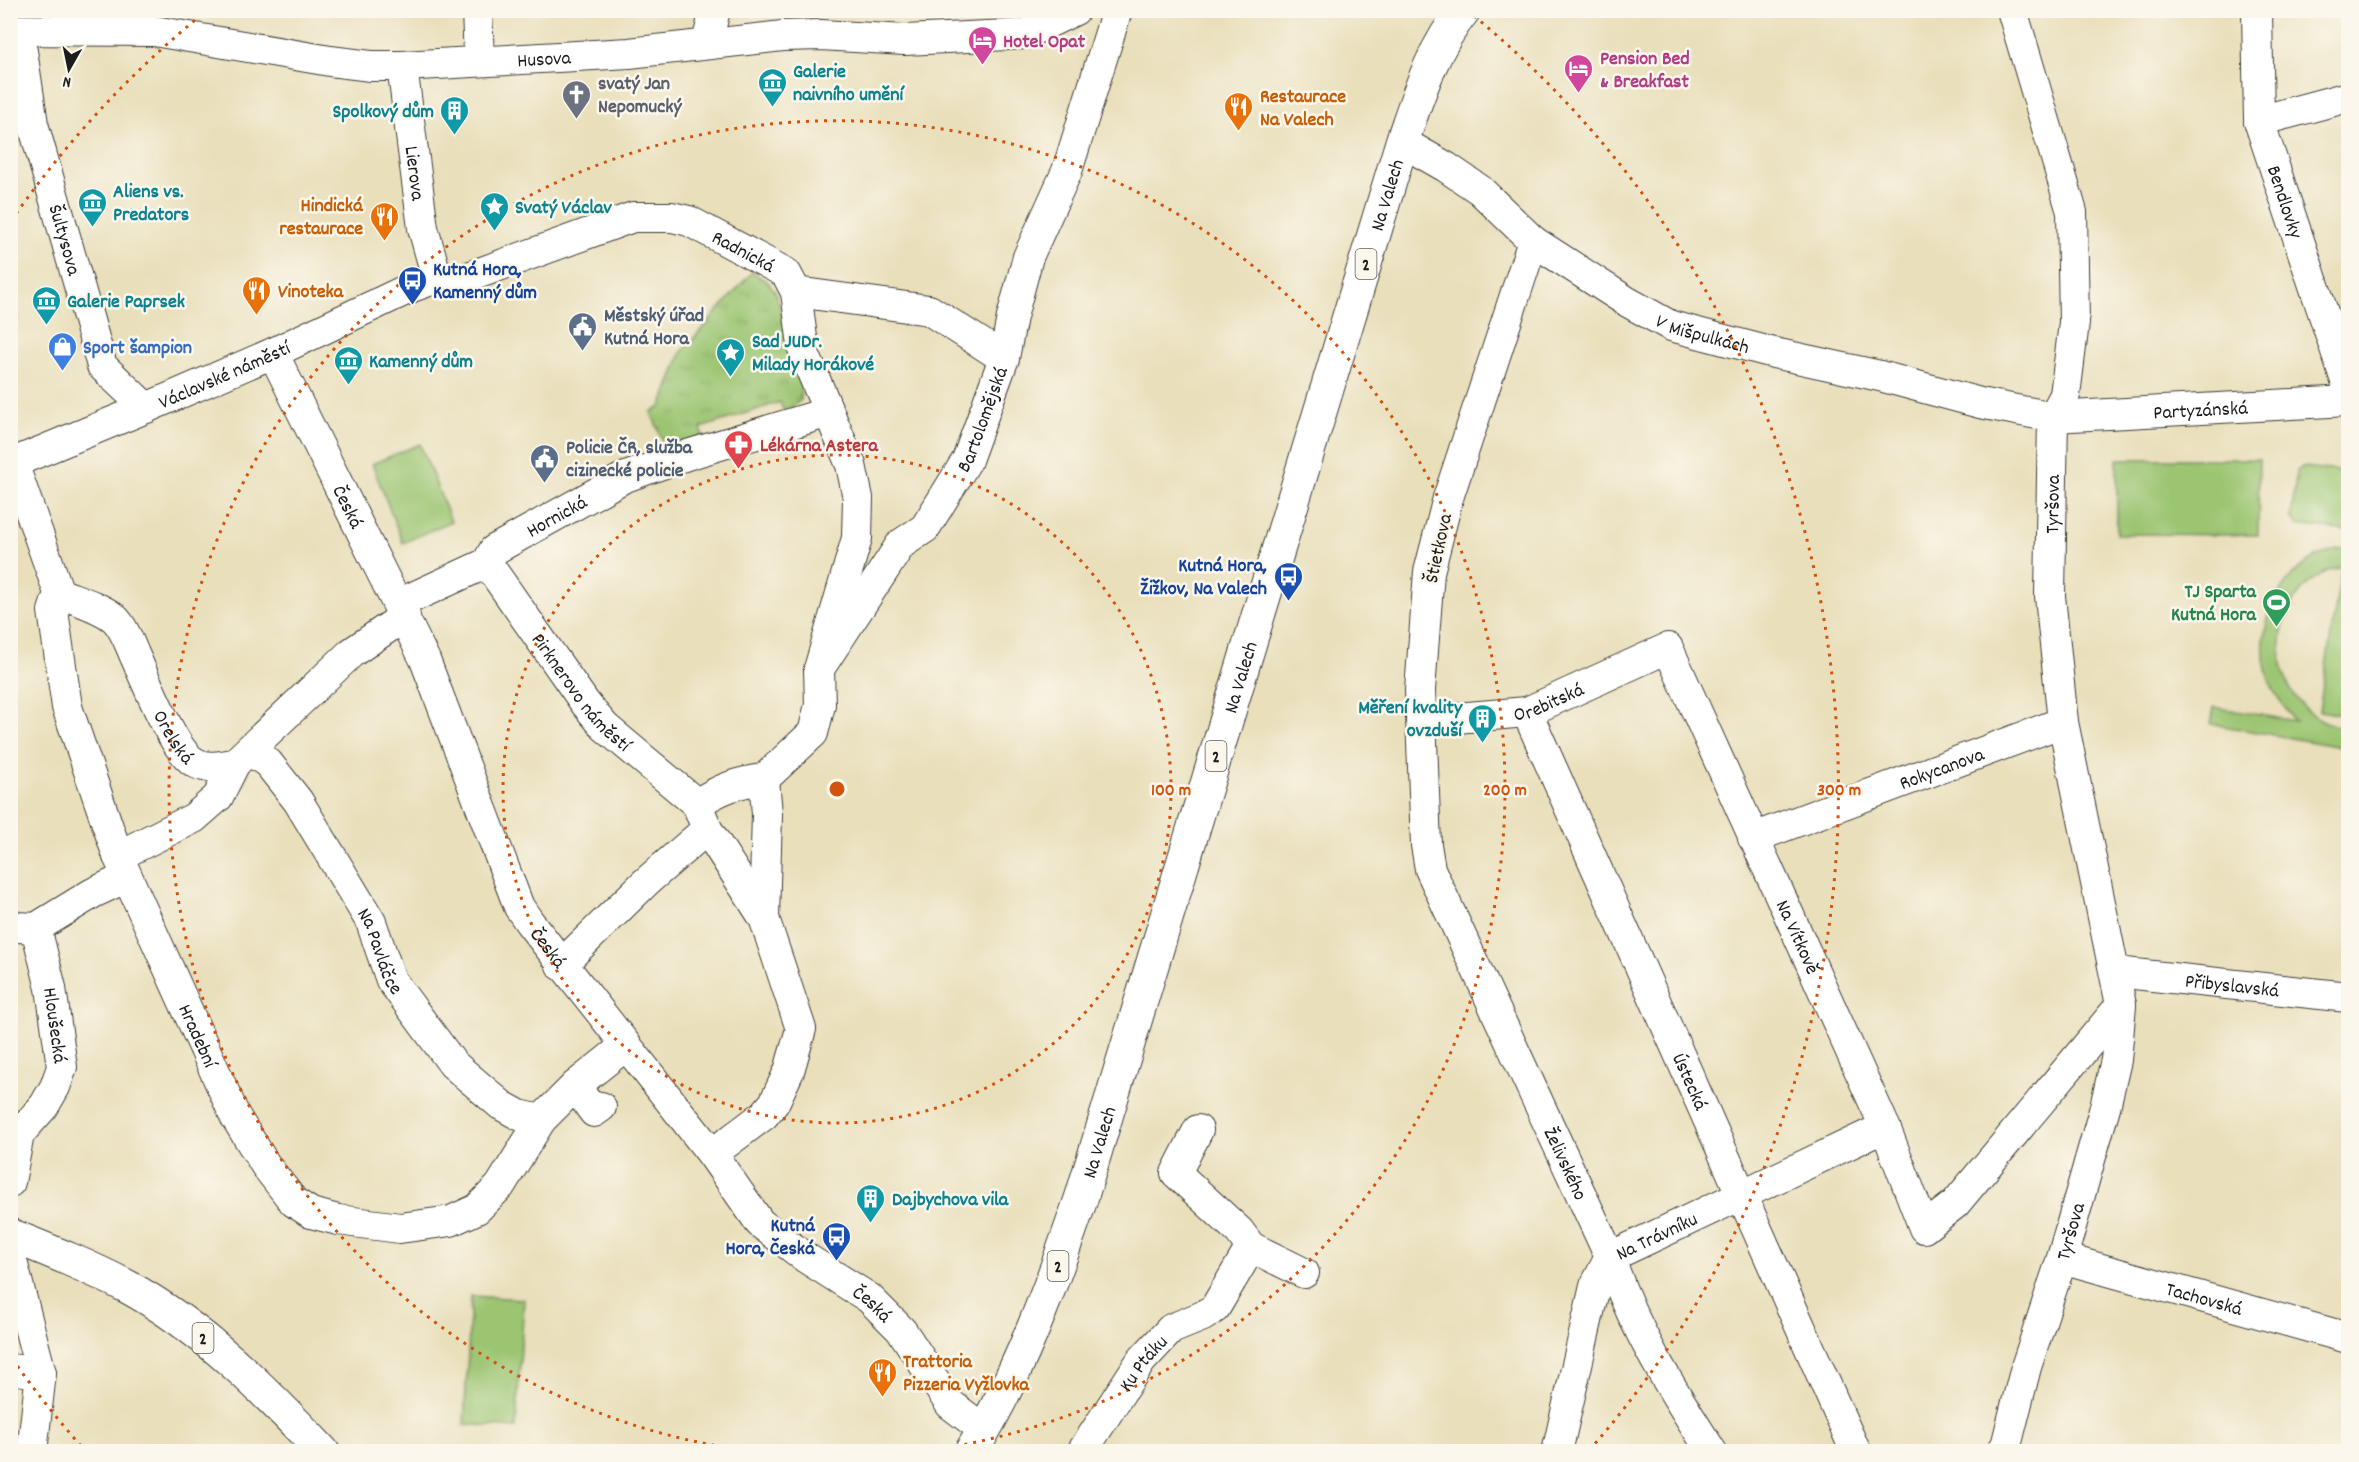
<svg xmlns="http://www.w3.org/2000/svg" width="2359" height="1462" font-family="Dekko,sans-serif">
	<style>
		.park { fill: url(#park-tufts); stroke: #5c7047; stroke-width: 1.5 }
		.pitch { fill: #9cc572; stroke: #5c7047; stroke-width: 1.5 }
		.lines { fill: none; stroke-linecap: round; stroke-linejoin: round }
		.minor-casing { stroke: #3b3934; stroke-width: 32 }
		.major-casing { stroke: #3b3934; stroke-width: 35 }
		.minor { stroke: #fff; stroke-width: 30 }
		.major { stroke: #fff; stroke-width: 33 }
		.ring { fill: none; stroke: #d4530e; stroke-width: 3; stroke-dasharray: 3 6 }
		.labels { text-anchor: middle; stroke-width: 5; stroke-linejoin: round; paint-order: stroke }
		.shield { fill: #fbf7ec; stroke: #5f5e5a; stroke-width: 1.5 }
		.shield-label { font-size: 18px; font-weight: bold; fill: #1c1c1c }
		.hotel-label { font-size: 20px; font-weight: bold; fill: #b23c85; stroke: #fbf7ec; text-anchor: start }
		.street-label { font-size: 20px; fill: #1c1c1c; stroke: #fbf7ec }
		.culture-label { font-size: 20px; font-weight: bold; fill: #0d838f; stroke: #fbf7ec; text-anchor: start }
		.worship-label { font-size: 20px; font-weight: bold; fill: #5b616d; stroke: #fbf7ec; text-anchor: start }
		.food-label { font-size: 20px; font-weight: bold; fill: #c56008; stroke: #fbf7ec; text-anchor: start }
		.transit-label { font-size: 20px; font-weight: bold; fill: #164399; stroke: #fbf7ec; text-anchor: end }
		.service-label { font-size: 20px; font-weight: bold; fill: #4e5e75; stroke: #fbf7ec; text-anchor: start }
		.shop-label { font-size: 20px; font-weight: bold; fill: #366cbe; stroke: #fbf7ec; text-anchor: start }
		.health-label { font-size: 20px; font-weight: bold; fill: #be3a42; stroke: #fbf7ec; text-anchor: start }
		.leisure-label { font-size: 20px; font-weight: bold; fill: #27864d; stroke: #fbf7ec; text-anchor: end }
		.centre { fill: #d4530e; stroke: #fbf7ec; stroke-width: 3 }
		.ring-label { font-size: 18px; text-anchor: middle; font-weight: bold; fill: #d4530e; stroke: #fbf7ec; stroke-width: 5; stroke-linejoin: round; paint-order: stroke }
	</style>
	<defs>
		<pattern id="park-tufts" width="24" height="20" patternUnits="userSpaceOnUse" patternTransform="scale(1.5)"><rect width="24" height="20" fill="#9cc572"/><path d="M3 7l-1-3M5 7V3M7 7l1-3M15 17l-1-3M17 17v-4M19 17l1-3" fill="none" stroke="#86a962"/></pattern>
	</defs>
	<rect width="100%" height="100%" fill="#fbf7ec"/>
	<filter id="ink" filterUnits="userSpaceOnUse"><feTurbulence type="fractalNoise" baseFrequency=".0167" numOctaves="2"/><feDisplacementMap in="SourceGraphic" scale="12" xChannelSelector="R" yChannelSelector="G"/><feConvolveMatrix kernelMatrix="1 2 1 2 8 2 1 2 1" color-interpolation-filters="sRGB"/></filter>
	<filter id="wash" filterUnits="userSpaceOnUse"><feTurbulence type="fractalNoise" baseFrequency=".008" numOctaves="4" result="noise"/><feDisplacementMap in="SourceGraphic" scale="24" xChannelSelector="R" yChannelSelector="G"/><feGaussianBlur stdDeviation="1.35" result="paint"/><feColorMatrix in="noise" values="0 0 0 0 0 0 0 0 0 0 0 0 0 0 0 0 0 1.4 0 .05"/><feComposite in="paint" operator="in"/></filter>
	<g filter="url(#wash)">
		<rect width="100%" height="100%" fill="#e9dfbb"/>
		<path class="park" d="M752 272 768 282 776 293 801 386V400L793 406 783 410 780 402 701 428 703 436 666 449 651 412 661 407 681 353Z"/>
		<g class="pitch">
			<path d="M420 444 451 521 403 543 372 464Z"/>
			<path d="M2117 459H2259L2258 535 2117 534Z"/>
			<path d="M2302 467 2348 472V531L2297 525 2291 518 2297 471Z"/>
			<path d="M2348 547V564C2337 568 2324 571 2314 579 2276 608 2269 666 2300 703 2312 718 2331 725 2348 730V748L2211 724 2214 707 2295 721C2284 707 2273 693 2267 674 2252 618 2289 554 2348 547Z"/>
			<path d="M2341 572 2348 573V716L2319 711Z"/>
			<path d="M471 1296 524 1299 516 1428 464 1424Z"/>
		</g>
	</g>
	<g filter="url(#ink)">
		<g class="lines">
			<defs>
				<g id="minor">
					<path d="M477 10 479 61"/>
					<path id="s1" d="M2257 10 2259 121 2348 387"/>
					<path id="s2" d="M10 30 154 31 330 61 371 66H402L629 53 783 36 821 35 905 40 1008 35 1025 34 1075 10"/>
					<path d="M707 43 715 10"/>
					<path id="s3" d="M22 51 33 124 102 366 146 408"/>
					<path id="s4" d="M402 66 423 228 437 278"/>
					<path d="M2259 121 2348 97"/>
					<path id="s5" d="M1402 142 1446 167 1480 190 1533 241 1626 301 1671 326 1774 353 1880 376 1980 403 2053 417 2348 401"/>
					<path id="s6" d="M1533 241 1448 498 1429 572 1420 690 1426 845 1430 869 1610 1257C1632 1327 1672 1390 1712 1452"/>
					<path d="M796 292 929 310 1004 358"/>
					<path id="s7" d="M273 353 425 660 519 907 530 923 712 1154 760 1223 806 1258 869 1298 902 1331 950 1404 984 1430"/>
					<path id="s8" d="M13 463 59 593 53 611 67 707 118 856 235 1116 266 1166 294 1202 311 1213 338 1220 400 1228 451 1221 477 1209 500 1186 541 1120 575 1086 625 1046"/>
					<path id="s9" d="M10 464 146 408 273 353 412 287 437 278 460 280 633 217H672L689 221 786 273 796 292 804 353 851 465 858 498 857 538 819 669"/>
					<path id="s10" d="M487 563 585 703 605 727 697 804"/>
					<path id="s11" d="M59 593C76 600 99 606 114 618 123 626 129 642 134 654 145 678 173 750 194 762 206 770 222 766 235 763L351 653 405 616"/>
					<path id="s12" d="M398 604 487 563 494 550 623 478 687 455 829 412"/>
					<path id="s13" d="M1527 712 1855 1450"/>
					<path id="s14" d="M1421 721 1527 712 1668 648 1885 1127 1924 1228 1955 1204 2121 1005"/>
					<path id="s15" d="M249 750 268 763 298 801 371 922 391 980 453 1064 501 1105 519 1115 541 1120"/>
					<path id="s16" d="M764 779 813 733 820 705 819 669 901 544 925 528 967 460 1004 358 1012 317 1028 257 1067 171 1117 10"/>
					<path d="M764 779 767 814 764 918"/>
					<path id="s17" d="M1753 838 2063 722"/>
					<path d="M118 856 194 818 218 797 235 763"/>
					<path id="s18" d="M10 924 17 927 36 928 51 988 62 1067 55 1087 44 1106 19 1134 10 1182"/>
					<path d="M36 928 93 893 127 877"/>
					<path d="M561 965 646 882 707 829"/>
					<path id="s19" d="M2116 972 2348 997"/>
					<path d="M575 1086 594 1112 601 1107"/>
					<path d="M712 1154 764 1115 774 1103 789 1071 801 1029 764 918 707 829 697 804C719 789 738 782 764 779"/>
					<path d="M1251 1247 1304 1273"/>
					<path id="s20" d="M2062 1258 2348 1338"/>
					<path d="M13 1265 41 1373 32 1452"/>
					<path d="M10 1369 41 1373"/>
					<path id="s21" d="M1082 1452 1141 1361 1171 1329 1203 1316 1215 1308 1251 1247 1239 1231 1176 1173 1198 1130"/>
					<path id="s22" d="M1557 1452 1595 1286 1610 1257 1885 1127"/>
					<path id="s23" d="M2001 1452 2006 1446 2026 1367 2062 1258 2105 1107 2116 1060 2121 1005 2063 722 2050 596 2053 417 2065 395 2074 323 2072 212 2012 10"/>
				</g>
				<g id="major">
					<path d="M10 1235C50 1251 90 1267 128 1287 203 1328 265 1390 323 1452"/>
					<path id="s24" d="M971 1452C1020 1373 1051 1286 1081 1199L1402 142C1418 96 1432 49 1464 10"/>
				</g>
			</defs>
			<use href="#minor" class="minor-casing"/>
			<use href="#major" class="major-casing"/>
			<use href="#minor" class="minor"/>
			<use href="#major" class="major"/>
		</g>
	</g>
	<g class="ring">
		<circle cx="837" cy="789" r="334"/>
		<path d="M750 1451A668 668 0 1 1 924 1451"/>
		<path d="M81 1446A1002 1002 0 0 1 11 1357M11 221A1002 1002 0 0 1 200 16M1474 16A1002 1002 0 0 1 1593 1446"/>
	</g>
	<defs>
		<symbol id="hotel-pin" viewBox="-11 -11 22 30"><path d="M0 17L-7.5 6A9.5 9.5 0 1 1 7.5 6Z" fill="#d1479c" stroke="#fbf7ec"/><path d="M-6-4.5h1.5V1H6V5H4.5V3h-9V5H-6ZM-4 0a1.8 1.8 0 1 1 3.6 0ZM.5 0V-2.5h3Q6-2.5 6 0Z" fill="#fff"/></symbol>
		<symbol id="museum-pin" viewBox="-11 -11 22 30"><path d="M0 17L-7.5 6A9.5 9.5 0 1 1 7.5 6Z" fill="#0f9aa8" stroke="#fbf7ec"/><path d="M0-6L6-3V-2H-6V-3ZM-5-1h2V3h-2ZM-1-1h2V3h-2ZM3-1h2V3H3ZM-6 4H6V6H-6Z" fill="#fff"/></symbol>
		<symbol id="church-pin" viewBox="-11 -11 22 30"><path d="M0 17L-7.5 6A9.5 9.5 0 1 1 7.5 6Z" fill="#6b7280" stroke="#fbf7ec"/><path d="M-1.2-6h2.4v3.5h3.3v2.4h-3.3V6h-2.4V-.1h-3.3v-2.4h3.3Z" fill="#fff"/></symbol>
		<symbol id="restaurant-pin" viewBox="-11 -11 22 30"><path d="M0 17L-7.5 6A9.5 9.5 0 1 1 7.5 6Z" fill="#e8710a" stroke="#fbf7ec"/><path d="M-5-6h1v4h1v-4h1v4h1v-4h1v5L-1.5 .5V6h-2V.5L-5-1ZM5-6V6H3V1.5H1.5Q1.5-4 5-6Z" fill="#fff"/></symbol>
		<symbol id="building-pin" viewBox="-11 -11 22 30"><path d="M0 17L-7.5 6A9.5 9.5 0 1 1 7.5 6Z" fill="#0f9aa8" stroke="#fbf7ec"/><path d="M-4-6H4V6H1V3H-1V6H-4ZM-2.5-4.3h1.7v1.8h-1.7ZM.8-4.3h1.7v1.8H.8ZM-2.5-1h1.7V.8h-1.7ZM.8-1h1.7V.8H.8Z" fill="#fff"/></symbol>
		<symbol id="sight-pin" viewBox="-11 -11 22 30"><path d="M0 17L-7.5 6A9.5 9.5 0 1 1 7.5 6Z" fill="#0f9aa8" stroke="#fbf7ec"/><path d="M0-6L1.8-2.2L6-1.7L2.9 1.2L3.7 5.4L0 3.3L-3.7 5.4L-2.9 1.2L-6-1.7L-1.8-2.2Z" fill="#fff"/></symbol>
		<symbol id="bus-pin" viewBox="-11 -11 22 30"><path d="M0 17L-7.5 6A9.5 9.5 0 1 1 7.5 6Z" fill="#1a4fb4" stroke="#fbf7ec"/><path d="M-5-6H5V4H4V6H2V4H-2V6H-4V4H-5ZM-3.5-4V0h7V-4ZM-3.5 1.2v1.5H-2V1.2ZM2 1.2v1.5H3.5V1.2Z" fill="#fff"/></symbol>
		<symbol id="civic-pin" viewBox="-11 -11 22 30"><path d="M0 17L-7.5 6A9.5 9.5 0 1 1 7.5 6Z" fill="#5c6f8a" stroke="#fbf7ec"/><path d="M-.6-6.5H3V-4.5H.6V-3L4-1V1h2V6H-6V1h2V-1L-.6-3ZM-1.2 2.5V6h2.4V2.5Z" fill="#fff"/></symbol>
		<symbol id="shop-pin" viewBox="-11 -11 22 30"><path d="M0 17L-7.5 6A9.5 9.5 0 1 1 7.5 6Z" fill="#3f7fe0" stroke="#fbf7ec"/><path d="M-5-2.5h2.3a2.7 3.5 0 0 1 5.4 0H5L5.5 6h-11ZM-1.5-2.5h3a1.5 2.3 0 0 0-3 0Z" fill="#fff"/></symbol>
		<symbol id="pharmacy-pin" viewBox="-11 -11 22 30"><path d="M0 17L-7.5 6A9.5 9.5 0 1 1 7.5 6Z" fill="#e0444e" stroke="#fbf7ec"/><path d="M-2-6h4v4h4v4h-4v4h-4v-4h-4v-4h4Z" fill="#fff"/></symbol>
		<symbol id="stadium-pin" viewBox="-11 -11 22 30"><path d="M0 17L-7.5 6A9.5 9.5 0 1 1 7.5 6Z" fill="#2e9e5b" stroke="#fbf7ec"/><path d="M0-5a6.5 5 0 1 0 0 10a6.5 5 0 1 0 0-10ZM-3.5-1.8h7v3.6h-7Z" fill="#fff"/></symbol>
	</defs>
	<g fill-rule="evenodd">
		<use href="#hotel-pin" x="966" y="24" width="33" height="45"/>
		<use href="#hotel-pin" x="1562" y="52" width="33" height="45"/>
		<use href="#museum-pin" x="756" y="66" width="33" height="45"/>
		<use href="#church-pin" x="560" y="78" width="33" height="45"/>
		<use href="#restaurant-pin" x="1222" y="90" width="33" height="45"/>
		<use href="#building-pin" x="438" y="94" width="33" height="45"/>
		<use href="#museum-pin" x="76" y="186" width="33" height="45"/>
		<use href="#sight-pin" x="478" y="190" width="33" height="45"/>
		<use href="#restaurant-pin" x="368" y="200" width="33" height="45"/>
		<use href="#bus-pin" x="396" y="264" width="33" height="45"/>
		<use href="#restaurant-pin" x="240" y="274" width="33" height="45"/>
		<use href="#museum-pin" x="30" y="284" width="33" height="45"/>
		<use href="#civic-pin" x="566" y="310" width="33" height="45"/>
		<use href="#shop-pin" x="46" y="330" width="33" height="45"/>
		<use href="#sight-pin" x="714" y="336" width="33" height="45"/>
		<use href="#museum-pin" x="332" y="344" width="33" height="45"/>
		<use href="#pharmacy-pin" x="722" y="428" width="33" height="45"/>
		<use href="#civic-pin" x="528" y="442" width="33" height="45"/>
		<use href="#bus-pin" x="1272" y="560" width="33" height="45"/>
		<use href="#stadium-pin" x="2260" y="586" width="33" height="45"/>
		<use href="#building-pin" x="1466" y="702" width="33" height="45"/>
		<use href="#building-pin" x="854" y="1182" width="33" height="45"/>
		<use href="#bus-pin" x="820" y="1220" width="33" height="45"/>
		<use href="#restaurant-pin" x="866" y="1356" width="33" height="45"/>
	</g>
	<g class="labels">
		<g class="shield">
			<rect x="1355.5" y="249" width="21" height="30" rx="4.5"/>
			<rect x="1205.5" y="741" width="21" height="30" rx="4.5"/>
			<rect x="1047.5" y="1251" width="21" height="30" rx="4.5"/>
			<rect x="192.5" y="1323" width="21" height="30" rx="4.5"/>
		</g>
		<g class="shield-label">
			<text x="1366" y="270">2</text>
			<text x="1216" y="762">2</text>
			<text x="1058" y="1272">2</text>
			<text x="203" y="1344">2</text>
		</g>
		<g class="hotel-label">
			<text x="1003" y="47">Hotel Opat</text>
			<text x="1600" y="64">Pension Bed<tspan x="1600" dy="23">&amp; Breakfast</tspan></text>
		</g>
		<g class="street-label">
			<text dy="7" stroke="none"><textPath href="#s2" startOffset="537">Husova</textPath></text>
			<text dy="7" stroke="none"><textPath href="#s4" startOffset="108">Lierova</textPath></text>
			<text dy="7" stroke="none"><textPath href="#s24" startOffset="1326">Na Valech</textPath></text>
			<text dy="7" stroke="none"><textPath href="#s1" startOffset="196">Bendlovky</textPath></text>
			<text dy="7" stroke="none"><textPath href="#s3" startOffset="194">Šultysova</textPath></text>
			<text dy="7" stroke="none"><textPath href="#s9" startOffset="792">Radnická</textPath></text>
			<text dy="7" stroke="none"><textPath href="#s5" startOffset="360">V Mišpulkách</textPath></text>
			<text dy="7" stroke="none"><textPath href="#s9" startOffset="232">Václavské náměstí</textPath></text>
			<text dy="7" stroke="none"><textPath href="#s5" startOffset="868">Partyzánská</textPath></text>
			<text dy="7" stroke="none"><textPath href="#s16" startOffset="434">Bartolomějská</textPath></text>
			<text dy="7" stroke="none"><textPath href="#s23" startOffset="972">Tyršova</textPath></text>
			<text dy="7" stroke="none"><textPath href="#s7" startOffset="171">Česká</textPath></text>
			<text dy="7" stroke="none"><textPath href="#s12" startOffset="184">Hornická</textPath></text>
			<text transform="translate(1437 548) rotate(-78)" y="7">Štietkova</text>
			<text dy="7" stroke="none"><textPath href="#s24" startOffset="822">Na Valech</textPath></text>
			<text dy="7" stroke="none"><textPath href="#s10" startOffset="160">Pirknerovo náměstí</textPath></text>
			<text dy="7" stroke="none"><textPath href="#s14" startOffset="130">Orebitská</textPath></text>
			<text dy="7" stroke="none"><textPath href="#s11" startOffset="194">Orelská</textPath></text>
			<text dy="7" stroke="none"><textPath href="#s17" startOffset="201">Rokycanova</textPath></text>
			<text dy="7" stroke="none"><textPath href="#s14" startOffset="578">Na Vítkově</textPath></text>
			<text dy="7" stroke="none"><textPath href="#s7" startOffset="657">Česká</textPath></text>
			<text dy="7" stroke="none"><textPath href="#s15" startOffset="243">Na Pavláčce</textPath></text>
			<text dy="7" stroke="none"><textPath href="#s19" startOffset="117">Přibyslavská</textPath></text>
			<text dy="7" stroke="none"><textPath href="#s18" startOffset="126">Hloušecká</textPath></text>
			<text dy="7" stroke="none"><textPath href="#s8" startOffset="608">Hradební</textPath></text>
			<text dy="7" stroke="none"><textPath href="#s13" startOffset="404">Ústecká</textPath></text>
			<text dy="7" stroke="none"><textPath href="#s24" startOffset="336">Na Valech</textPath></text>
			<text dy="7" stroke="none"><textPath href="#s6" startOffset="969">Želivského</textPath></text>
			<text dy="7" stroke="none"><textPath href="#s23" startOffset="232">Tyršova</textPath></text>
			<text dy="7" stroke="none"><textPath href="#s22" startOffset="254">Na Trávníku</textPath></text>
			<text dy="7" stroke="none"><textPath href="#s20" startOffset="148">Tachovská</textPath></text>
			<text dy="7" stroke="none"><textPath href="#s7" startOffset="1143">Česká</textPath></text>
			<text dy="7" stroke="none"><textPath href="#s21" startOffset="108">Ku Ptáku</textPath></text>
		</g>
		<g class="culture-label">
			<text x="793" y="77">Galerie<tspan x="793" dy="23">naivního umění</tspan></text>
			<text x="434" y="117" text-anchor="end">Spolkový dům</text>
			<text x="113" y="197">Aliens vs.<tspan x="113" dy="23">Predators</tspan></text>
			<text x="515" y="213">Svatý Václav</text>
			<text x="67" y="307">Galerie Paprsek</text>
			<text x="752" y="347">Sad JUDr.<tspan x="752" dy="23">Milady Horákové</tspan></text>
			<text x="369" y="367">Kamenný dům</text>
			<text x="1462" y="713" text-anchor="end">Měření kvality<tspan x="1462" dy="23">ovzduší</tspan></text>
			<text x="892" y="1205">Dajbychova vila</text>
		</g>
		<g class="worship-label">
			<text x="598" y="89">svatý Jan<tspan x="598" dy="23">Nepomucký</tspan></text>
		</g>
		<g class="food-label">
			<text x="1260" y="102">Restaurace<tspan x="1260" dy="23">Na Valech</tspan></text>
			<text x="363" y="211" text-anchor="end">Hindická<tspan x="363" dy="23">restaurace</tspan></text>
			<text x="278" y="297">Vinoteka</text>
			<text x="903" y="1367">Trattoria<tspan x="903" dy="23">Pizzeria Vyžlovka</tspan></text>
		</g>
		<g class="transit-label">
			<text x="433" y="275" text-anchor="start">Kutná Hora,<tspan x="433" dy="23">Kamenný dům</tspan></text>
			<text x="1267" y="571">Kutná Hora,<tspan x="1267" dy="23">Žižkov, Na Valech</tspan></text>
			<text x="815" y="1231">Kutná<tspan x="815" dy="23">Hora, Česká</tspan></text>
		</g>
		<g class="service-label">
			<text x="604" y="321">Městský úřad<tspan x="604" dy="23">Kutná Hora</tspan></text>
			<text x="566" y="453">Policie ČR, služba<tspan x="566" dy="23">cizinecké policie</tspan></text>
		</g>
		<g class="shop-label">
			<text x="83" y="353">Sport šampion</text>
		</g>
		<g class="health-label">
			<text x="760" y="451">Lékárna Astera</text>
		</g>
		<g class="leisure-label">
			<text x="2256" y="597">TJ Sparta<tspan x="2256" dy="23">Kutná Hora</tspan></text>
		</g>
	</g>
	<circle cx="837" cy="789" r="9" class="centre"/>
	<g class="ring-label">
		<text x="1171" y="795">100 m</text>
		<text x="1505" y="795">200 m</text>
		<text x="1839" y="795">300 m</text>
	</g>
	<rect width="2359" height="1462" fill="none" stroke="#fbf7ec" stroke-width="36"/>
	<g transform="translate(69 69) rotate(189)" stroke="#fbf7ec" stroke-width="4.5" paint-order="stroke">
	<path d="M0-4.5L10 22L0 15L-10 22Z" fill="#1c1c1c"/>
	<text y="-9" font-size="16" font-weight="bold" text-anchor="middle" fill="#1c1c1c">N</text>
	</g>
</svg>
